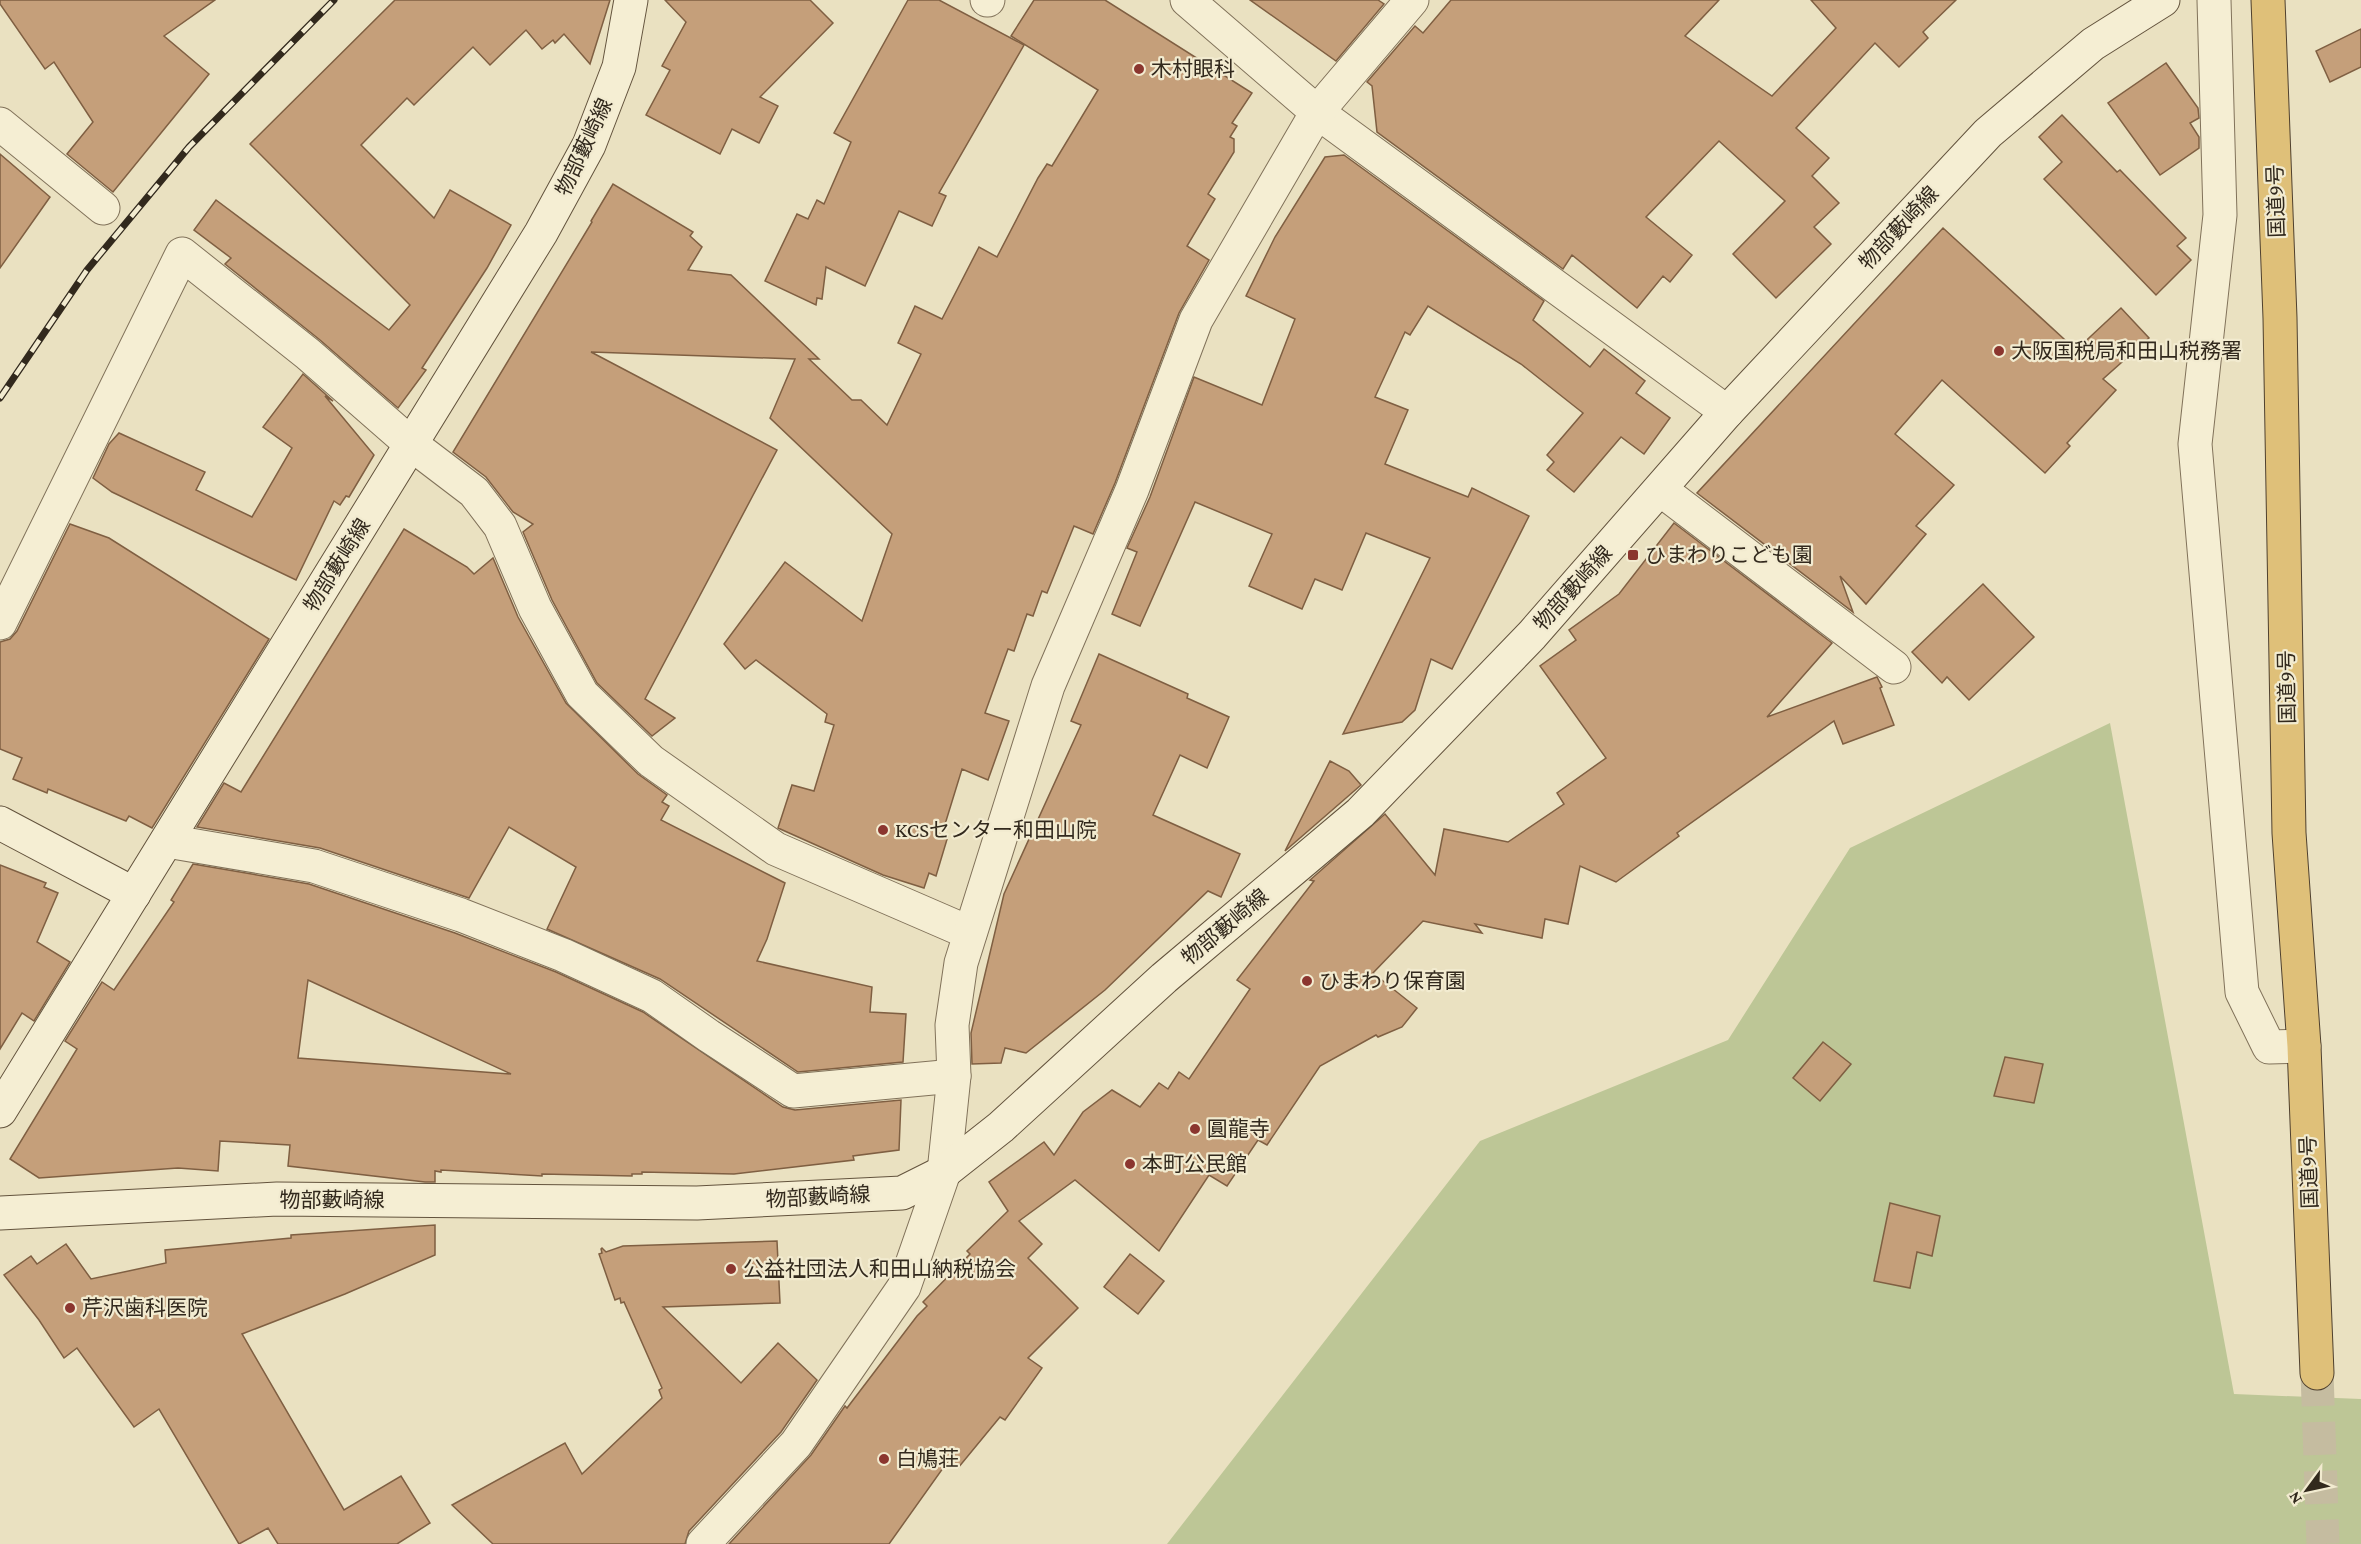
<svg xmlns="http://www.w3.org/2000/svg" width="2361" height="1544" font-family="'Crimson Pro','Noto Sans JP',serif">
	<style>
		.green { fill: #bdc696 }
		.building { fill: #c59f7a; stroke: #7f5f42; stroke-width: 1.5; fill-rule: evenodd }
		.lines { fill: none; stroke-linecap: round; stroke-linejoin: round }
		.trunk-tunnel { stroke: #c5bca0; stroke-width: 33; stroke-dasharray: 33 16; stroke-linecap: butt }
		.minor-casing { stroke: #81725a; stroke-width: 35 }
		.tertiary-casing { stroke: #81725a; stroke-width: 35 }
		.secondary-casing { stroke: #63533d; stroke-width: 35 }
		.trunk-casing { stroke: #4f402e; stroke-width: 35 }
		.minor { stroke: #f5eed3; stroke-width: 33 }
		.tertiary { stroke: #f5eed3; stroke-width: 33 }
		.secondary { stroke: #f5eed3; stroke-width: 33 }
		.trunk { stroke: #dfc079; stroke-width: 33 }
		.rail-casing { stroke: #32291d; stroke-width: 7 }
		.rail { stroke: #f2ebd0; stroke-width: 4.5; stroke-dasharray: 14; stroke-linecap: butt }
		.poi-dot { fill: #8b362f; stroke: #f2ebd0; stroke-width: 2 }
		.labels { text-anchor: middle; stroke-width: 4.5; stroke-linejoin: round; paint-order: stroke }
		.poi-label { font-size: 21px; fill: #32291d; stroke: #f2ebd0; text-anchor: start }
		.street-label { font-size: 21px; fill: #32291d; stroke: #f2ebd0 }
	</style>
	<rect width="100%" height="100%" fill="#eae1c1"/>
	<path class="green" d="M2110 723 2234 1394 2361 1399V1544H1167L1480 1141 1728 1040 1850 848Z"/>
	<g class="building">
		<path d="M0 0H215L164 36 209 74 113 192 67 154 93 122 54 62 45 69 0 4Z"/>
		<path d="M395 0H610L590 64 564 34 555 43 553 40 542 49 526 30 490 65 473 47 414 105 407 98 361 145 434 218 450 190 511 225 487 268 422 368 426 370 398 408 320 340 225 264 231 258 194 230 216 200 389 330 410 305 250 144Z"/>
		<path d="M665 0H810L833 23 760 97 778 106 759 143 732 129 720 154 646 115 670 70 662 66 686 22Z"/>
		<path d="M908 0H939L1024 45 939 193 946 196 932 226 899 211 865 286 826 267 822 299 817 298 816 305 765 281 797 214 808 219 817 200 824 204 851 142 834 133Z"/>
		<path d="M1034 0H1105L1252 93 1232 123 1237 126 1230 137 1234 139V152L1208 194 1215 199 1187 246 1209 260 1179 313 1115 483 1093 534 1074 526 1047 593 1042 591 1033 616 1027 614 1014 651 1008 649 985 713 1009 721 988 780 962 769 942 834 948 836 936 876 929 873 924 888 883 875 778 828 792 785 814 791 834 725 825 722 827 714 756 660 745 669 724 644 785 562 862 621 892 534 770 418 795 359 591 352 777 450 645 699 675 718 652 736 597 683 552 600 523 532 533 524 513 512 486 477 453 452 592 222 591 221 613 184 693 232 690 236 702 247 688 270 731 275 819 359H809L852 400H861L887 425 921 354 898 343 915 306 942 319 979 247 997 257 1038 178 1047 164 1052 166 1098 90 1011 36Z"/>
		<path d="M1250 0H1378L1384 4 1336 61Z"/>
		<path d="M1451 0H1719L1685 36 1772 96 1836 28 1811 0H1956L1923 32 1928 38 1899 67 1875 43 1796 128 1829 158 1812 176 1839 203 1814 227 1831 244 1776 298 1733 254 1785 201 1719 141 1646 217 1692 255 1670 282 1663 276 1637 308 1572 255 1563 269 1377 132 1372 86 1367 82 1415 26 1423 33Z"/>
		<path d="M2361 29V67L2330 82 2316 51Z"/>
		<path d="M2166 63 2198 108 2199 118 2190 123 2199 137V148L2160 175 2108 103Z"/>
		<path d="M2062 115 2117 172 2120 170 2186 238 2177 246 2191 260 2156 295 2044 179 2062 162 2039 137Z"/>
		<path d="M0 154 50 197 0 268Z"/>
		<path d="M1344 155 1544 301 1533 320 1590 367 1604 349 1645 381 1636 393 1670 418 1644 454 1621 437 1574 492 1547 470 1554 462 1547 455 1583 413 1521 364 1428 306 1410 335 1405 332 1375 397 1408 410 1385 464 1468 497 1472 488 1529 516 1452 669 1431 659 1415 710 1402 722 1343 734 1430 558 1366 533 1342 590 1315 579 1302 609 1249 586 1272 534 1195 502 1140 626 1112 614 1137 552 1127 548 1150 497 1194 377 1262 405 1295 319 1246 296 1275 237 1325 157Z"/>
		<path d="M1943 228 2076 350 2121 308 2149 338 2103 379 2116 390 2067 443 2070 446 2045 473 1942 380 1895 434 1954 485 1916 526 1926 534 1866 604 1840 576 1853 612 1697 493Z"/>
		<path d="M303 374 333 401 325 396 374 455 349 497 346 496 340 505 334 501 296 580 112 492 93 478 109 444 119 433 205 472 196 490 252 517 292 448 263 427Z"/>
		<path d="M1674 523 1832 643 1767 717 1877 677 1882 687 1880 688 1894 725 1843 744 1834 721 1677 833 1679 836 1616 882 1580 866 1568 924 1545 919 1542 938 1475 924 1482 933 1423 921 1373 973 1417 1008 1402 1027 1378 1037 1376 1035 1320 1066 1267 1145 1258 1140 1227 1186 1209 1175 1159 1251 1075 1180 1019 1221 1042 1244 1028 1258 1078 1308 1028 1358 1042 1368 1005 1420 1000 1417 958 1468 948 1461 889 1544H729L811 1455 845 1406 847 1408 917 1316 927 1306 923 1302 970 1254 967 1251 1008 1211 989 1182 1044 1142 1054 1155 1083 1112 1112 1090 1140 1107 1159 1083 1168 1089 1179 1072 1189 1079 1250 989 1237 980 1314 881 1310 880 1385 814 1435 875 1444 829 1508 842 1564 804 1557 793 1606 758 1540 666 1576 640 1569 630 1619 594Z"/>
		<path d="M70 524 109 538 269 639 152 828 129 816 126 821 48 789 47 793 13 779 22 758 0 749V642L10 639 17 631Z"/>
		<path d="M404 529 467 567 474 574 493 558 518 617 566 703 638 774 667 795 662 802 669 806 661 820 785 883 767 939 757 961 872 987 870 1012 906 1014 903 1062 798 1072 660 979 547 929 576 867 509 827 469 898 320 848 197 827 224 783 241 792Z"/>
		<path d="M1983 584 2034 637 1969 700 1947 677 1942 683 1912 652Z"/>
		<path d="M1099 654 1188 694 1187 698 1229 717 1207 768 1180 755 1153 815 1240 854 1221 897 1208 891 1105 990 1026 1053 1005 1048 1001 1063 972 1064 971 1033 1004 894 1081 725 1071 721Z"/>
		<path d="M1330 761 1349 771 1361 785 1285 851Z"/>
		<path d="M193 864 309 884 455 933 556 972 643 1012 783 1107 795 1110 901 1100 899 1150 853 1156 854 1160 734 1174 642 1172V1174H632V1176L542 1174V1176L441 1170V1172L435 1171V1182H425L288 1166 290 1145 220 1141 218 1171 178 1168 39 1178 10 1159 77 1049 65 1041 102 982 114 990 174 902 171 900ZM308 980 511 1074 298 1058Z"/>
		<path d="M0 865 46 883 44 887 58 893 37 942 70 962 34 1021 22 1013 0 1049Z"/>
		<path d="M1823 1042 1851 1064 1820 1101 1793 1078Z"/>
		<path d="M2005 1057 2043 1064 2034 1103 1994 1096Z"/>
		<path d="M1890 1203 1940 1216 1932 1256 1917 1252 1910 1288 1874 1281Z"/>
		<path d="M435 1225V1255L345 1294 242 1334 344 1510 401 1476 430 1523 397 1544H278L268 1528 239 1544 159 1409 134 1427 77 1348 64 1358 39 1320 4 1275 31 1256 37 1264 66 1244 91 1279 166 1263 165 1250 291 1238V1235Z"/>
		<path d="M777 1241 780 1303 663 1307 741 1383 778 1343 817 1380 781 1432 689 1531 685 1544H493L452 1505 565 1443 582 1474 662 1398 659 1390 662 1388 624 1302 621 1303 620 1298 615 1300 599 1254 602 1253 601 1249 602 1248 606 1252 623 1246Z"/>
		<path d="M1130 1254 1164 1281 1138 1314 1104 1287Z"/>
	</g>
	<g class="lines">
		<path class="trunk-tunnel" d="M2317 1373 2323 1544"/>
		<defs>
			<g id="minor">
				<path d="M987 0H988"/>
				<path d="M1187 0 1317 112 1727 412"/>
				<path d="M0 124 103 208"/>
				<path d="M1661 490 1894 667"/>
				<path d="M0 623 182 254 308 354 411 444 474 492 500 526 535 608 582 694 651 761 776 849 970 933"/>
				<path d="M167 841 314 866 461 915 563 955 652 996 709 1036 793 1091 954 1076"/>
				<path d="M703 1544 796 1444 904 1287 944 1172 954 1076 952 1025 961 963 1048 686 1132 490 1196 320 1317 112 1412 0"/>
			</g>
			<path id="tertiary" d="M2214 0 2220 215 2195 444 2242 992 2269 1047 2304 1046"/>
			<g id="secondary">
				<path d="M0 823 134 894"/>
				<path d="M0 1111 541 233 589 145 619 67 631 0"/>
				<path d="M0 1213 277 1199 697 1203 902 1193 944 1172 1001 1127 1164 978 1360 813 1532 635 1727 412 1988 133 2093 44 2163 0"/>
			</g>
			<path id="trunk" d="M2268 0 2280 318 2289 833 2304 1046 2317 1373"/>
		</defs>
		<use href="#minor" class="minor-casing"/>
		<use href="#tertiary" class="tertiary-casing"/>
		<use href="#secondary" class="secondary-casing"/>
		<use href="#trunk" class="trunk-casing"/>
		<use href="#minor" class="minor"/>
		<use href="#tertiary" class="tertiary"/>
		<use href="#secondary" class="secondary"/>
		<use href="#trunk" class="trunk"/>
		<defs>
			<path id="rail" d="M0 398 87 270 189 147 334 0"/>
		</defs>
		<use href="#rail" class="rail-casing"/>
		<use href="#rail" class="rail"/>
	</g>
	<g class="poi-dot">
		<circle cx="1139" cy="69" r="6"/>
		<circle cx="1999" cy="351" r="6"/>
		<rect x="1627" y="549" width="12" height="12" rx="3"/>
		<circle cx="883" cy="830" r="6"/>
		<circle cx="1307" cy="981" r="6"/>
		<circle cx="1195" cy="1129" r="6"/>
		<circle cx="1130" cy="1164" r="6"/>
		<circle cx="731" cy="1269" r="6"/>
		<circle cx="70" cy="1308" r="6"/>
		<circle cx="884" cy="1459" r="6"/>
	</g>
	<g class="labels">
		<g class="poi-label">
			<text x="1151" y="76">木村眼科</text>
			<text x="2011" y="358">大阪国税局和田山税務署</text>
			<text x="1645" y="562">ひまわりこども園</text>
			<text x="895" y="837">KCSセンター和田山院</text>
			<text x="1319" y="988">ひまわり保育園</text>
			<text x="1207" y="1136">圓龍寺</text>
			<text x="1142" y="1171">本町公民館</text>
			<text x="743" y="1276">公益社団法人和田山納税協会</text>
			<text x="82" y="1315">芹沢歯科医院</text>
			<text x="896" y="1466">白鳩荘</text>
		</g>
		<g class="street-label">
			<text transform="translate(584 147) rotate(-65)" y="7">物部藪崎線</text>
			<text transform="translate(2276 201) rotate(-92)" y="7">国道9号</text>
			<text transform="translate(1899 228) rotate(-47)" y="7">物部藪崎線</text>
			<text transform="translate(337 565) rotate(-58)" y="7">物部藪崎線</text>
			<text transform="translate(1573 588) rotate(-48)" y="7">物部藪崎線</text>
			<text transform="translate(2287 687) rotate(-91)" y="7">国道9号</text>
			<text transform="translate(1225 927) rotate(-40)" y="7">物部藪崎線</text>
			<text transform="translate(2309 1172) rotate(-92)" y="7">国道9号</text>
			<text transform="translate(818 1197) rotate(-3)" y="7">物部藪崎線</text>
			<text x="332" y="1207">物部藪崎線</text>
		</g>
	</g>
	<g transform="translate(2307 1490) rotate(237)" stroke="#f2ebd0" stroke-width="4.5" paint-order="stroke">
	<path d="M0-4.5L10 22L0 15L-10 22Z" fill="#32291d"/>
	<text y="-9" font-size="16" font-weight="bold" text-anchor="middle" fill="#32291d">N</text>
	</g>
</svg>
